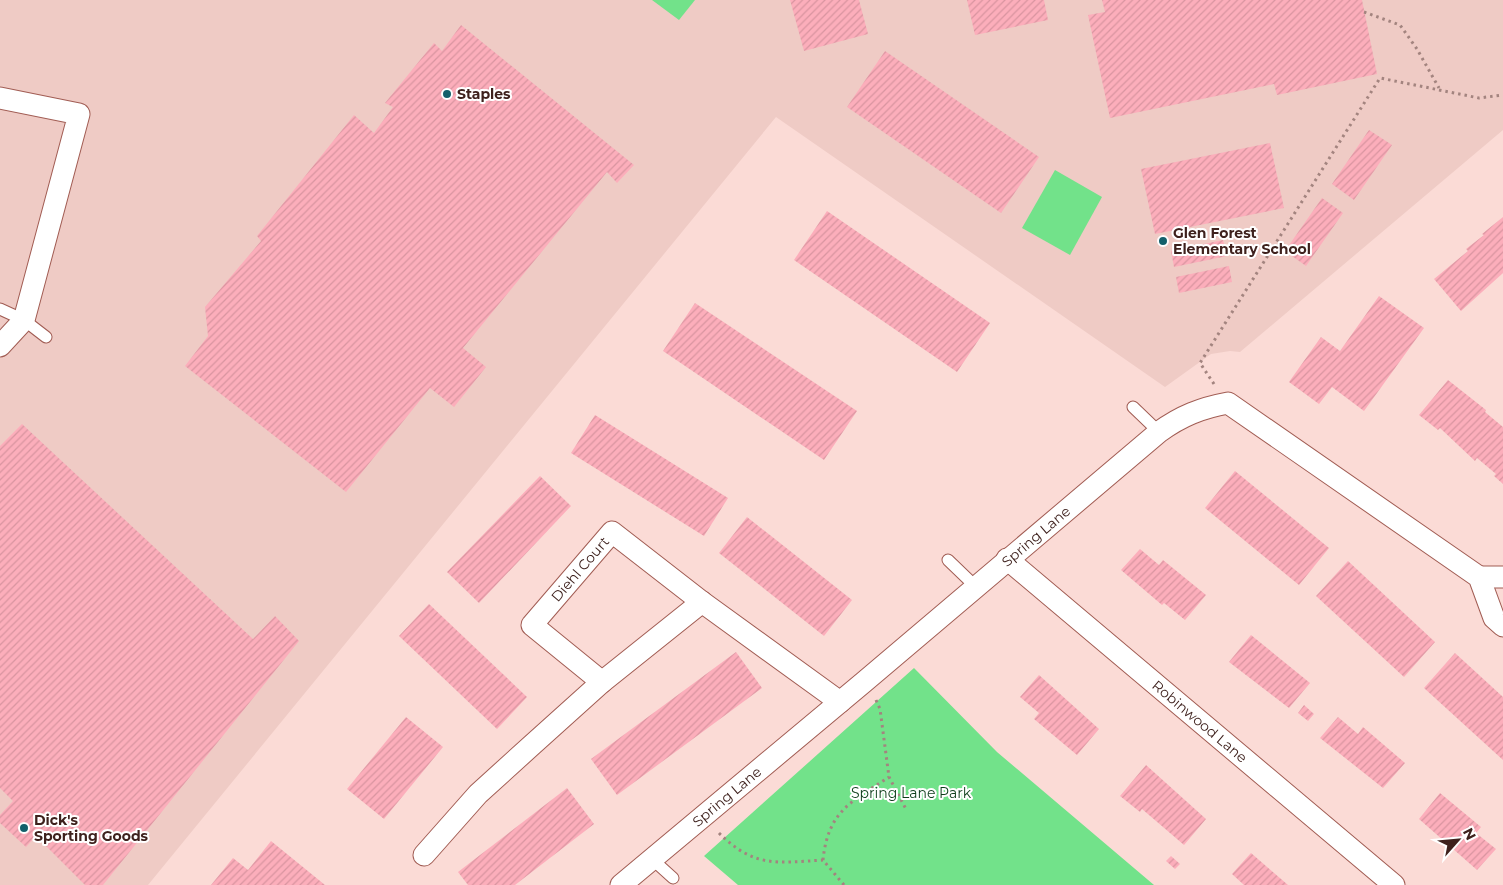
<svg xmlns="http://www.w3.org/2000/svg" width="1503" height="885" font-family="Montserrat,sans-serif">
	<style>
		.built { fill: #efcbc5 }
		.park { fill: #72e28a }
		.building { fill: url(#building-hatch) }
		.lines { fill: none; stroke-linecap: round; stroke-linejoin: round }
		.service-casing { stroke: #a15c53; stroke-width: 13 }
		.minor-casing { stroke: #a15c53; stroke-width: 23 }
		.path { stroke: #a3847f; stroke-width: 3; stroke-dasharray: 2.5 4; stroke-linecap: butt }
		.service { stroke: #fff; stroke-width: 11 }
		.minor { stroke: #fff; stroke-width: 21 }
		.poi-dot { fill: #13606b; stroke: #fff; stroke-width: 2 }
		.labels { text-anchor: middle; stroke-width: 4; stroke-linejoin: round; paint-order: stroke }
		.poi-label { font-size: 14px; font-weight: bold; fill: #3e211d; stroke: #fff; text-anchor: start }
		.street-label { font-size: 14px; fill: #3e211d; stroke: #fff }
		.park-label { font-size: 14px; fill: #0d3d1a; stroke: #fff }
	</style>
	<defs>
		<pattern id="building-hatch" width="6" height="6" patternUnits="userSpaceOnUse" patternTransform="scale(1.25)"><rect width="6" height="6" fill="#fcaebb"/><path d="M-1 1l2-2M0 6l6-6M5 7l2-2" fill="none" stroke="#d995a0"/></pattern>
	</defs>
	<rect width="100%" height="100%" fill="#fbdbd6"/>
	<path class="built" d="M0 0H1503V130L1240 352 1230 351 1211 354 1165 387 776 117 148 885H0V358L23 334 0 328Z"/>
	<g class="park">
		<path d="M652 0H695L679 20Z"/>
		<path d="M1055 170 1102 197 1070 255 1022 228Z"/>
		<path d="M914 668 997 752 1154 885H738L704 856Z"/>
	</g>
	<g class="building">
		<path d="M790 0H859L868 34 804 51Z"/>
		<path d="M967 0H1044L1048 20 975 35Z"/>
		<path d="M1102 0H1362L1377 74 1277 95 1274 84 1110 118 1088 15 1105 12Z"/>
		<path d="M461 25 634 165 617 183 607 172 463 348 486 367 454 407 430 388 346 492 185 366 208 336 205 307 261 241 257 236 354 115 374 133 393 107 385 103 434 43 442 51Z"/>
		<path d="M885 51 1039 157 1001 213 847 107Z"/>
		<path d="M1369 130 1392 145 1354 200 1332 184Z"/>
		<path d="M1270 143 1284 208 1155 234 1141 169Z"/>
		<path d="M1322 198 1343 213 1306 266 1285 251Z"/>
		<path d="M827 211 990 323 957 372 794 260Z"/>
		<path d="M1503 217V273L1461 311 1434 279 1468 251 1466 249 1484 235 1482 234Z"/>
		<path d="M1223 240 1227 256 1174 267 1171 251Z"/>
		<path d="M1229 266 1232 282 1179 293 1176 277Z"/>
		<path d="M1379 296 1424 328 1364 411 1332 387 1319 404 1289 382 1321 337 1340 351Z"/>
		<path d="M695 303 857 411 824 460 663 351Z"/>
		<path d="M1448 380 1486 410 1485 412 1503 427V484L1494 476 1496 474 1477 458 1475 461 1440 428 1438 430 1419 415Z"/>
		<path d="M595 415 728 498 704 536 571 453Z"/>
		<path d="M22 424 253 639 275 616 299 641 103 885H85L36 836 26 847 0 823V815L13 801 0 788V446Z"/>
		<path d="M1235 471 1329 548 1299 585 1205 508Z"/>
		<path d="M540 476 571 506 479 603 447 572Z"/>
		<path d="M747 517 852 600 824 636 719 553Z"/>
		<path d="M1140 549 1159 565 1163 560 1206 595 1185 620 1164 603 1162 605 1121 570Z"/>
		<path d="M1348 561 1435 642 1404 677 1316 596Z"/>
		<path d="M429 604 527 697 497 729 399 636Z"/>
		<path d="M1251 635 1310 683 1289 708 1229 662Z"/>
		<path d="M736 652 762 688 617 795 591 759Z"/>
		<path d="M1455 653 1503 697V760L1424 688Z"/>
		<path d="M1039 675 1099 729 1077 755 1034 719 1039 713 1020 697Z"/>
		<path d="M1304 705 1314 714 1308 721 1298 713Z"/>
		<path d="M406 717 443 747 384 819 347 789Z"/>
		<path d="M1338 717 1358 734 1363 727 1405 763 1383 788 1320 738Z"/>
		<path d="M1146 765 1206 819 1184 845 1142 809 1140 812 1120 796Z"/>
		<path d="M567 788 594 824 515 885H468L458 872Z"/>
		<path d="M1440 793 1481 827 1476 833 1496 849 1477 870 1419 819Z"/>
		<path d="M271 841 325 885H211L233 858 248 870Z"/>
		<path d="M1251 853 1288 885H1244L1232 874Z"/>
		<path d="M1171 856 1180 864 1175 869 1166 861Z"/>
	</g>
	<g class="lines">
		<defs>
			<g id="service">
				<path d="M0 309 24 320 46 337"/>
				<path d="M1133 407 1159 432"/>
				<path d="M948 560 975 586"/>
				<path d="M652 859 673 878"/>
			</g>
			<g id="minor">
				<path d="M0 98 79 114 24 320 0 346"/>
				<path id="s1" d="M1007 559 1394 885"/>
				<path d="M1479 577H1503"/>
				<path id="s2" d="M602 682 532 625 612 532 702 602 840 702"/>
				<path d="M424 855 478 794 532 745 602 682 702 602"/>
				<path id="s3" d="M621 885 864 682 1159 432C1181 416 1201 408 1228 403L1479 577 1494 618 1503 626"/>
			</g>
		</defs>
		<use href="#service" class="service-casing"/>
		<use href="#minor" class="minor-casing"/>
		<g class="path">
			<path d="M1364 12 1400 25 1417 49 1439 88"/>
			<path d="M1214 384 1200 363 1380 78 1479 98 1503 95"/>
			<path d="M876 700 880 709 889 777 907 811"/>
			<path d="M719 833C754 868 777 863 823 860"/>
			<path d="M844 885 823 860C828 811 851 802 889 777"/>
		</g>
		<use href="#service" class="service"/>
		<use href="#minor" class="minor"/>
	</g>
	<g class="poi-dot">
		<circle cx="447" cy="94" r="5"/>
		<circle cx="1163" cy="241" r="5"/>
		<circle cx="24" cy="828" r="5"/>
	</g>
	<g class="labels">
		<g class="poi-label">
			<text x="457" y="99">Staples</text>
			<text x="1173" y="238">Glen Forest<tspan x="1173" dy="16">Elementary School</tspan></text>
			<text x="34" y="825">Dick's<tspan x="34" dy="16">Sporting Goods</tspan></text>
		</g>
		<g class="street-label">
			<text dy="5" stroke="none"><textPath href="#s3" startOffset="542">Spring Lane</textPath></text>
			<text dy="5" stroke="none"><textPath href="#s2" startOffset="164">Diehl Court</textPath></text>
			<text dy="5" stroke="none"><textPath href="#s1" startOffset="252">Robinwood Lane</textPath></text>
			<text dy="5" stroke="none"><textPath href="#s3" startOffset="138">Spring Lane</textPath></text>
		</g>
		<g class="park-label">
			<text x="911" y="798">Spring Lane Park</text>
		</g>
	</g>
	<g transform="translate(1458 840) rotate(63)" stroke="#ffffff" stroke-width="4" paint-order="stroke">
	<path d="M0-4L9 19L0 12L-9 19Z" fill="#3e211d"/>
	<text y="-8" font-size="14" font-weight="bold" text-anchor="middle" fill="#3e211d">N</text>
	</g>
</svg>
